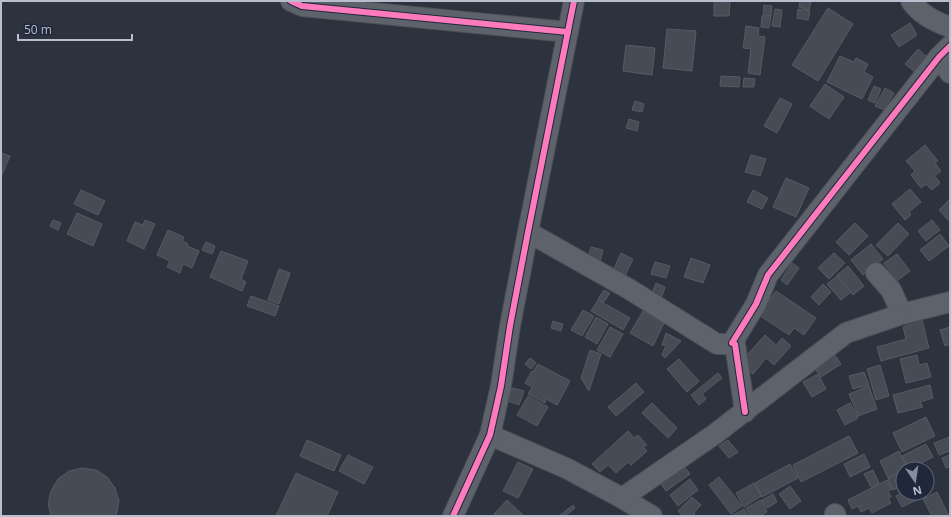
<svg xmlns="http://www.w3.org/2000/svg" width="951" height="517" font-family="'Open Sans',sans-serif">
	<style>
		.building { fill: #464b54; stroke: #555b65 }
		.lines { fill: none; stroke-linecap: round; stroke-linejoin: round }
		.minor-casing { stroke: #4a4e56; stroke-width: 22 }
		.minor { stroke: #5e626b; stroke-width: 20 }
		.cycleway-casing { stroke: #1f273b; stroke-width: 8 }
		.cycleway { stroke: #fd7abc; stroke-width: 6 }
	</style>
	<rect width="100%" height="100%" fill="#2d333e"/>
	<g class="building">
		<path d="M714 1H730L729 16H714Z"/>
		<path d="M800 1 811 2 809 10 799 7Z"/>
		<path d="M764 5 772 6 771 16H763Z"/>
		<path d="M828 8 853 24 818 81 792 65Z"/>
		<path d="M775 9 782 10 780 27 772 26Z"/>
		<path d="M798 9 810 11 808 20 797 18Z"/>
		<path d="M762 16H771L769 28 761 27Z"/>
		<path d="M910 23 917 35 899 47 891 35Z"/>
		<path d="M746 26 759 28 758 36 765 37 760 75 748 73 751 49 743 48Z"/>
		<path d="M667 29 696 31 692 71 663 68Z"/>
		<path d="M626 45 655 48 652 75 623 71Z"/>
		<path d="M918 49 927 57 915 72 905 64Z"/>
		<path d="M840 56 854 62 856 58 868 64 864 72 873 77 862 99 827 82Z"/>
		<path d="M721 76 740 77 739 87 720 86Z"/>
		<path d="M744 78 755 79 754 87H743Z"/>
		<path d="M825 84 844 97 829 119 810 106Z"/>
		<path d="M874 86 881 89 875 103 868 100Z"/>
		<path d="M885 88 894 93 884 110 875 106Z"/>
		<path d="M780 98 792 104 777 133 764 126Z"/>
		<path d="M635 101 644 104 642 112 632 110Z"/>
		<path d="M629 119 639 122 637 131 626 128Z"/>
		<path d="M925 145 938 161 935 163 941 171 935 176 940 183 932 190 926 184 921 188 911 175 915 171 906 161Z"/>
		<path d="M1 153 10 156 1 177Z"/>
		<path d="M751 155 766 159 760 176 745 172Z"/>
		<path d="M786 178 809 188 796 217 773 207Z"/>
		<path d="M910 189 921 202 909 212 911 215 905 220 892 204Z"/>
		<path d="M81 190 105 201 98 215 74 204Z"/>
		<path d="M753 190 768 198 762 209 747 202Z"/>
		<path d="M950 199V222L939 210Z"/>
		<path d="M77 213 102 224 93 246 67 234Z"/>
		<path d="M53 220 61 223 58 230 50 226Z"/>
		<path d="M145 220 155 224 144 249 127 241 135 222 143 225Z"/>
		<path d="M932 220 940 230 926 241 918 231Z"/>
		<path d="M855 223 868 236 849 255 836 242Z"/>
		<path d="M898 223 909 234 888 256 876 245Z"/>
		<path d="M168 230 184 237 182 241 188 244 187 246 199 251 192 268 183 264 180 273 167 267 170 261 157 255Z"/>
		<path d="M940 234 949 246 929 261 920 250Z"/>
		<path d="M206 242 215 246 212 254 202 250Z"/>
		<path d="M871 244 883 259 863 275 851 260Z"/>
		<path d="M591 247 603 250 600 262 588 259Z"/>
		<path d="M221 251 248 261 241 279 246 282 242 291 210 277Z"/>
		<path d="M621 253 633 259 624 278 612 273Z"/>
		<path d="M834 253 845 263 829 279 818 268Z"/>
		<path d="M897 254 910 271 897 281 884 263Z"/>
		<path d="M691 258 710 265 703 283 684 277Z"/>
		<path d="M655 262 670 266 666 278 651 274Z"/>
		<path d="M792 263 799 268 787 285 781 280Z"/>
		<path d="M848 266 864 286 853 295 837 275Z"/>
		<path d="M279 269 290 273 279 304 268 300Z"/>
		<path d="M837 276 851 292 841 300 827 284Z"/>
		<path d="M656 283 665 287 661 299 651 296Z"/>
		<path d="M823 284 831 292 819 305 811 297Z"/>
		<path d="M604 290 610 293 604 302 598 299Z"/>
		<path d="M776 291 816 318 804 335 794 328 789 335 759 315Z"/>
		<path d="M251 296 279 306 275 316 247 306Z"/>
		<path d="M598 300 630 318 623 330 591 311Z"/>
		<path d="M583 310 594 316 582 336 571 330Z"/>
		<path d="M643 311 664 323 653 346 630 333Z"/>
		<path d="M916 315 918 321 922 320 929 348 881 361 877 347 906 339 903 327 907 326 905 322Z"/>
		<path d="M596 317 608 324 597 344 585 337Z"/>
		<path d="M553 321 563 324 561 331 551 328Z"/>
		<path d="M610 327 623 334 610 357 597 350Z"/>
		<path d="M950 327V344L945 346 940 330Z"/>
		<path d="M666 333 681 341 665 358 662 355 666 345H662Z"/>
		<path d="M765 335 776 345 782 338 791 346 774 365 766 358 753 374 740 363Z"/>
		<path d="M590 350 601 354 589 391 581 378Z"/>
		<path d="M832 351 841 364 821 377 812 364Z"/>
		<path d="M917 355 919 365 927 363 931 377 906 383 900 359Z"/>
		<path d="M530 358 536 363 531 369 525 364Z"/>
		<path d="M679 359 699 381 687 392 667 369Z"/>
		<path d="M538 364 570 381 557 405 546 399 545 403 528 394 532 387 525 383 532 371 533 372Z"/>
		<path d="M880 365 889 396 876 400 867 369Z"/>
		<path d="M864 372 869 385 853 389 849 376Z"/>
		<path d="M718 373 722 378 702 394 706 399 699 405 691 395Z"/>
		<path d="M818 374 826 389 812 397 803 382Z"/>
		<path d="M636 383 644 392 616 416 608 407Z"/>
		<path d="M930 385 933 398 920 402 923 407 898 413 893 395Z"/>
		<path d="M869 386 877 409 858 416 849 394Z"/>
		<path d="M512 388 524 391 519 405 508 401Z"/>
		<path d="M528 396 548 407 537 426 517 415Z"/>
		<path d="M652 403 677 428 668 438 642 413Z"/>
		<path d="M850 403 858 418 845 425 837 410Z"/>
		<path d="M926 417 935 436 902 452 893 433Z"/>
		<path d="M628 431 634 438 638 435 647 445 643 447 647 451 631 465 628 462 616 473 608 465 600 472 592 464Z"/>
		<path d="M849 436 858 453 801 482 793 465Z"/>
		<path d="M950 437V451L939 455 934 443Z"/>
		<path d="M307 440 341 455 334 471 300 456Z"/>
		<path d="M728 440 738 452 729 458 719 446Z"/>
		<path d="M926 444 933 457 909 469 902 456Z"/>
		<path d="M899 451 907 468 903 469V470L888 478 880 461Z"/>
		<path d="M864 454 870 467 850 477 844 464Z"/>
		<path d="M348 455 373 467 364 484 339 471Z"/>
		<path d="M950 455V467L946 468 942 458Z"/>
		<path d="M518 462 533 469 518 498 503 491Z"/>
		<path d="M790 464 798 478 762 497 755 483Z"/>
		<path d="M683 465 690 474 666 491 659 481Z"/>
		<path d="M82 468 96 470 107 477 115 488 119 501 116 516H51L48 504 51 491 58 479 69 471Z"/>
		<path d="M873 470 879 483 871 487 864 474Z"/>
		<path d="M903 471V493H919L921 498 902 507 896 496 900 494 897 488 893 490 888 479Z"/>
		<path d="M296 473 338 492 327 516H276Z"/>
		<path d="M719 477 742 506 731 514 709 485Z"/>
		<path d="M690 479 698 490 678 506 670 495Z"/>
		<path d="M887 480 892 489 888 491 891 497 888 498 891 503 872 513 869 508 861 512 858 506 852 509 848 500Z"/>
		<path d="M754 483 761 496 744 507 736 493Z"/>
		<path d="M790 486 801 501 790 509 779 494Z"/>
		<path d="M937 492 949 516H932L923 499Z"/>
		<path d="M773 494 777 502 767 508 762 500Z"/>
		<path d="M692 497 701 505 694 513 695 514 693 516H683L678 511Z"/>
		<path d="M507 500 524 516H495L494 514Z"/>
		<path d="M761 500 767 512 760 516H750L746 508Z"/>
		<path d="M573 505 575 508 565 516H559Z"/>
		<path d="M744 509 748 516H733V515Z"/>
	</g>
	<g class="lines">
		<defs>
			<g id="minor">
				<path d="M291 1 302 6 568 32"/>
				<path d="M911 1C920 14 935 22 950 27"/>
				<path d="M939 57 950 73"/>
				<path d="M528 232 629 289 717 344H735"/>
				<path d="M876 273 891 290 902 314 950 302"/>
				<path d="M745 412 735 344 732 343 756 304 768 275 939 57 950 46"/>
				<path d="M490 435 568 469 622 498 652 516"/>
				<path d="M622 498 715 434 846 333 902 314"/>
				<path d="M835 514 836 516"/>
				<path d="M453 516 490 435 501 386 510 326 528 232 574 1"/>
			</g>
		</defs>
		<use href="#minor" class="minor-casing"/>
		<use href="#minor" class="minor"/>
		<defs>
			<g id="cycleway">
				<path d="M291 1 302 6 568 32"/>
				<path d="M745 412 735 344 732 343 756 304 768 275 939 57 950 46"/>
				<path d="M453 516 490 435 501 386 510 326 528 232 574 1"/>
			</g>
		</defs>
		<use href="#cycleway" class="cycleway-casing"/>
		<use href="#cycleway" class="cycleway"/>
	</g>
	<rect width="951" height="517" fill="none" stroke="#b8bece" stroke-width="4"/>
	<g transform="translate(915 481) rotate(167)"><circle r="19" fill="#1f273b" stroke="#5c6376"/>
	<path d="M0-3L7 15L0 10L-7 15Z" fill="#878d9c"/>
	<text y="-6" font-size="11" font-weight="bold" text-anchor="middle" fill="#b8bece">N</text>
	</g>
	<path d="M18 34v6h114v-6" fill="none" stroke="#b8bece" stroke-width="2"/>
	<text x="24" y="34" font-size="12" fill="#b8bece" stroke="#1f273b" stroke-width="3" paint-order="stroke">50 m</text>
</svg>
